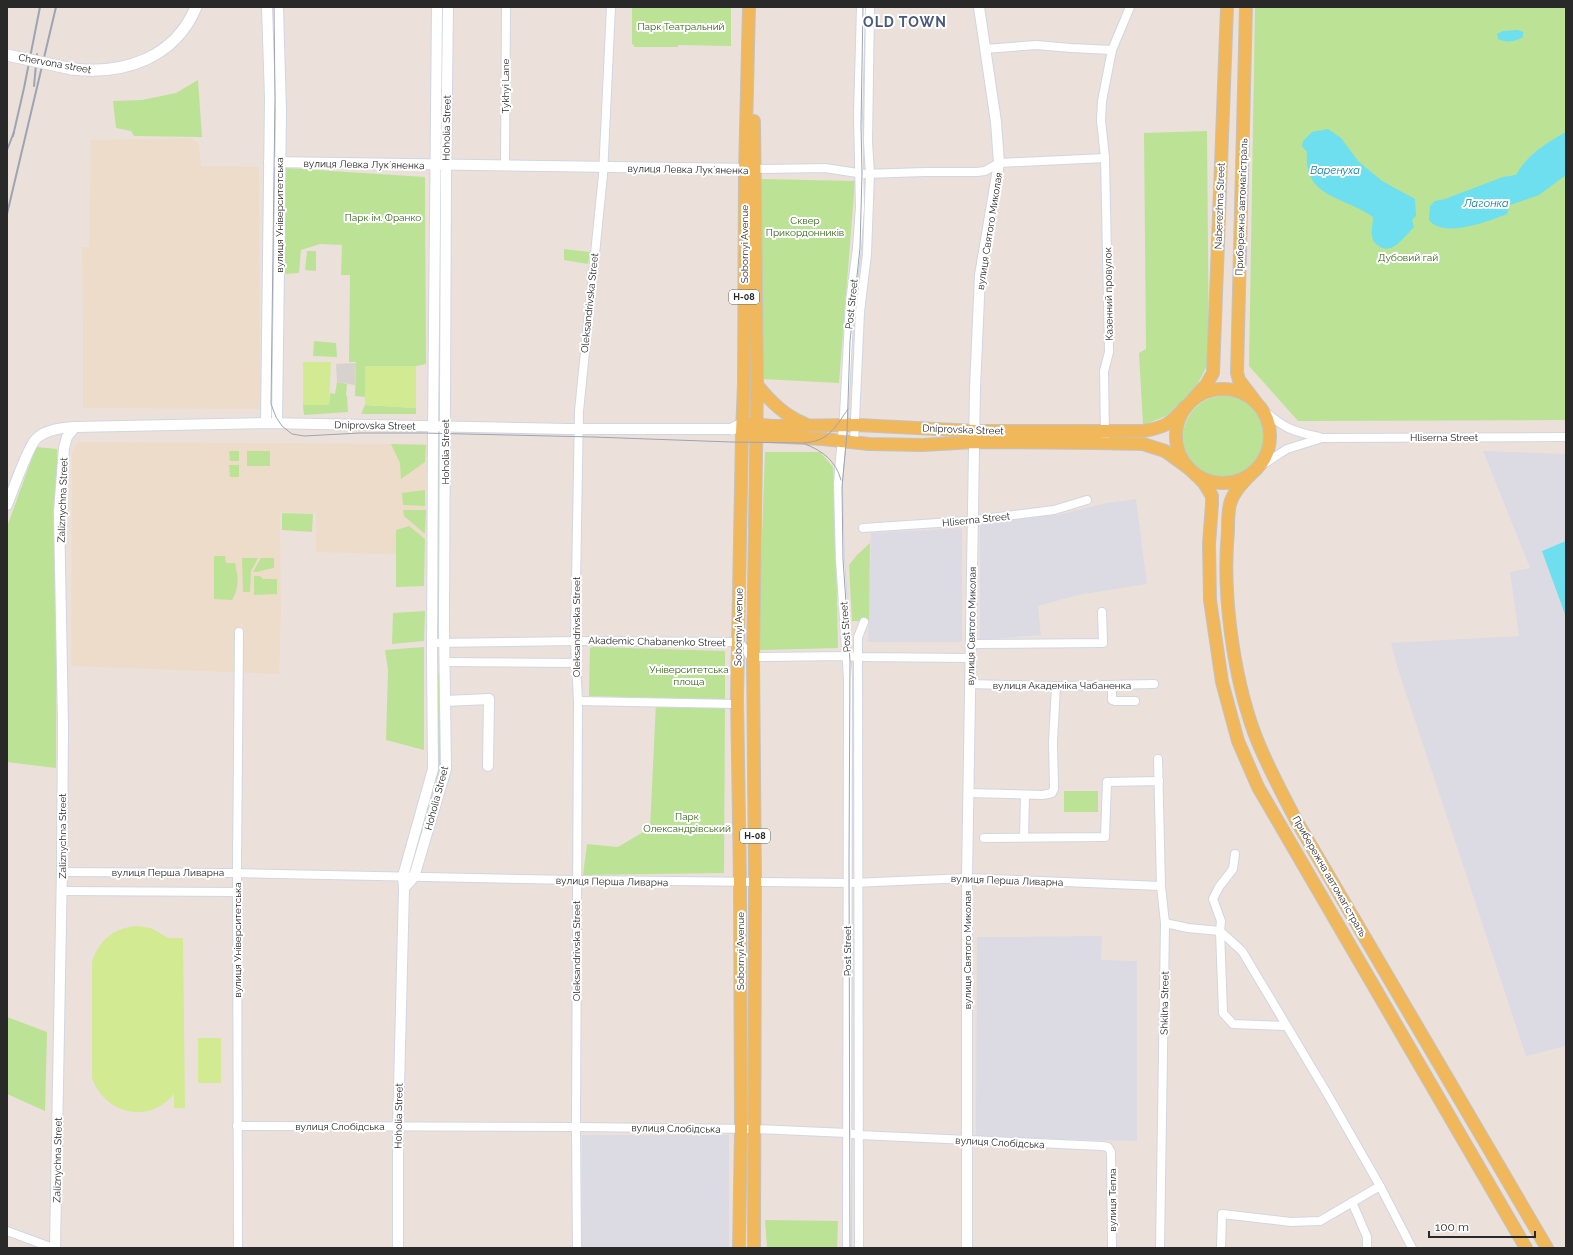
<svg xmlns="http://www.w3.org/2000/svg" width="1573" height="1255" font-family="Raleway,sans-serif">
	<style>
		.industrial { fill: #dcdbe3 }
		.education { fill: #eddcc9 }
		.green { fill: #bce296 }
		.pitch { fill: #d2ea92 }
		.plaza { fill: #d7d2cd }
		.water { fill: #6ddfee }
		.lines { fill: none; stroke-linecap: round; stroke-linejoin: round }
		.minor-casing { stroke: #d0d6e2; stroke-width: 10 }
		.tertiary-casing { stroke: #d0d6e2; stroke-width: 12 }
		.secondary-casing { stroke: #d0d6e2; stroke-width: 13 }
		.primary-casing { stroke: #c3c3c3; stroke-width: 14 }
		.minor { stroke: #fff; stroke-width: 8 }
		.tertiary { stroke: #fff; stroke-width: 10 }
		.secondary { stroke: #fff; stroke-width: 11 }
		.primary { stroke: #f0b75b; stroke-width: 12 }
		.tram { stroke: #9da4b3; stroke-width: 1 }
		.rail { stroke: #9da4b3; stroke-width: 2 }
		.secondary-bridge-casing { stroke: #d0d6e2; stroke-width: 13; stroke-linecap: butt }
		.secondary-bridge { stroke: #fff; stroke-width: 11 }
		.labels { text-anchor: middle; stroke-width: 4; stroke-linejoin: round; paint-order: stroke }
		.shield { fill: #fff; stroke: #696969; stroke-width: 1 }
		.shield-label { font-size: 9px; font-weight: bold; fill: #292929 }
		.park-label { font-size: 10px; fill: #356519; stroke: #fff }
		.street-label { font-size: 10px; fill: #292929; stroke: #fff }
		.water-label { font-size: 11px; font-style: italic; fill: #0d7d98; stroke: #fff }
		.district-label { font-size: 14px; font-weight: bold; letter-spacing: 1px; fill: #495979; stroke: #fff }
	</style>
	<rect width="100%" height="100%" fill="#ebe1da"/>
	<g class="industrial">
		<path d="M1483 451 1566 454V1046L1526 1056 1397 666 1391 643 1519 636 1510 572 1530 568Z"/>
		<path d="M1136 499 1147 584 1078 595 1038 606 1041 635 980 640V521L1058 515 1107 503Z"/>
		<path d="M962 528V642H868L871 533Z"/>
		<path d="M1102 936 1101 960 1137 961V1141L976 1137 977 937Z"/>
		<rect x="582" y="1135" width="147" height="113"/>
	</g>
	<g class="education">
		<path d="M191 138 199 144 201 166 259 167 260 409 83 408V316L82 247H89L91 140Z"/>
		<path d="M78 442 427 444 424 555 316 552V513L280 512 281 613 279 674 71 666 72 453Z"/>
	</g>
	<g class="green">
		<path d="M632 7H731V46L678 45V47H634V45L632 44Z"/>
		<path d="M1255 7H1566V420L1298 421 1249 366Z"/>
		<path d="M198 80 202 137 134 136 131 131 116 128 113 101 142 100 176 93Z"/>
		<path d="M1207 131 1209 362 1196 387 1166 416 1143 425 1139 353 1146 349 1144 133Z"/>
		<path d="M286 168 425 177 426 364 416 366H365V397L355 396 356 362H349L350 275H341L342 245 320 244 301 250 299 273 284 274Z"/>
		<path d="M758 179 855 181 839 383 763 379Z"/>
		<path d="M564 249 590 252 588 264 564 260Z"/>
		<path d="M307 251H316V271L305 270Z"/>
		<path d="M314 341 336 343 337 357 313 356Z"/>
		<path d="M337 382 347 384 346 395 347 396 348 412 304 415 303 405H329L330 393 335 394Z"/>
		<circle cx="1224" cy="437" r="41"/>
		<path d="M365 405 416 408V414H361Z"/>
		<path d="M391 444 426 445 425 462 401 479 400 463Z"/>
		<path d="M36 447 57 449 56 768 7 762V527Z"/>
		<path d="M435 450H440L441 639H436Z"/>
		<path d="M229 451H239V461H230Z"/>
		<rect x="247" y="451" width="23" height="15"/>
		<path d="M765 452H820L833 467 835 497 838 648 758 650Z"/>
		<path d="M229 465H239V477H230Z"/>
		<path d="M425 490V506L403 505 402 493Z"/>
		<path d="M403 510H426L425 534 404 516Z"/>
		<path d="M282 513 313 514 312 532 282 530Z"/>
		<path d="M409 526 425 539 424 586 396 587V530Z"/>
		<path d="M870 543 869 621H852L849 565 857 555Z"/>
		<path d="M214 556H225L226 563H235C238 577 240 586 232 600L214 599Z"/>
		<path d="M242 558H258L251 571 250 592H243Z"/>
		<path d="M261 558H274V568C266 569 261 572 253 572Z"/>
		<path d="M254 576H260L263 579H277V594L254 595Z"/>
		<path d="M425 611 424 641 392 644 393 613Z"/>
		<path d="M424 647V750L386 740 388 670 385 650Z"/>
		<path d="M593 647 725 651V700L589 696 590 648Z"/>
		<path d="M436 673H441V769L415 860 413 862 411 861 437 769Z"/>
		<path d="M656 703 725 705 724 873 583 875 587 844 618 847 650 828Z"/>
		<rect x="1064" y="791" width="34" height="21"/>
		<path d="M7 1017 47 1032 45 1111 7 1094Z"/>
		<path d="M765 1220 838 1221 837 1248H767Z"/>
	</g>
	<g class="pitch">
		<path d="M303 362H331L329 405H303Z"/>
		<path d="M365 366H416V408L365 405Z"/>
		<path d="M136 926 151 928 168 938H183L185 1108H174V1094C149 1125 105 1114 92 1078V962C99 940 114 928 136 926Z"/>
		<rect x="198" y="1038" width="23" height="45"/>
	</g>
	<path class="plaza" d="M356 363 355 385 337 382 336 364Z"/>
	<g class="water">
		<path d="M1518 30 1523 32V37C1515 42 1506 43 1498 39L1497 34 1503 31Z"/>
		<path d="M1328 129 1341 138 1358 161 1382 181 1415 199 1416 216 1412 220 1414 227C1405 236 1392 256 1379 246 1374 243 1373 241 1372 236 1371 230 1373 224 1373 217 1344 196 1303 198 1307 152L1302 146 1303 141 1312 132Z"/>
		<path d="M1566 132V175L1539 195 1510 205 1507 214C1489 221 1444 239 1429 220L1430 206 1435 201 1445 199 1503 177 1516 175C1527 155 1546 143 1566 132Z"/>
		<path d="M1566 541V617L1542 551Z"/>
	</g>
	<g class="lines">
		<defs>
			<g id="minor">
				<path d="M985 49 1036 45 1071 48 1112 50"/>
				<path d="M505 166 506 7"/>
				<path d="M754 169 825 168 864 174 925 172H977L985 171 999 163 1105 158"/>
				<path d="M1262 409C1284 428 1291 431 1319 437"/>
				<path d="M1105 436 1104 371 1109 352 1105 158 1101 120 1102 101 1112 50 1130 7"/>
				<path d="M854 442 860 312 867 254 870 174 868 142 870 7"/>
				<path d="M1259 467 1287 449 1322 438 1566 437"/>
				<path d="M863 528 967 521 1054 510 1087 500"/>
				<path d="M432 643 575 641 738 642C746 646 745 655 753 657L847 656 858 657 970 658"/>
				<path d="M970 644 1103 643 1102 612"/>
				<path d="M444 662 576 663"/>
				<path d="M969 684 1056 686 1154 684"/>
				<path d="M1112 686V700L1115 701H1135"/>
				<path d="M578 701 737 704"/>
				<path d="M1158 759 1161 886 1165 923 1160 1248"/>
				<path d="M968 793 1043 795 1052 793 1054 789 1053 742 1056 686"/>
				<path d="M1024 837 1025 795"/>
				<path d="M984 838 1105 837 1107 782 1159 781"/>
				<path d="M62 872 227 873 576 880 853 883 967 878 1161 886"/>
				<path d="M62 891 237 892"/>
				<path d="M1165 923 1188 928 1220 931 1221 921 1213 899 1219 887 1233 869 1235 854"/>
				<path d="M1286 1026 1233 1024 1223 1013 1220 931 1242 951 1328 1095 1380 1186 1412 1248"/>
				<path d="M237 1126 576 1127 754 1129 847 1133 859 1135 1102 1146 1108 1147 1111 1152 1112 1248"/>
				<path d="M1352 1202 1367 1237V1248"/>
				<path d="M7 1231 53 1248"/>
				<path d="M238 1248 237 868 239 632"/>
				<path d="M577 1248 576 1127 578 701 575 641 579 411 603 175 611 7"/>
				<path d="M847 1248 848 678 840 560 838 483 844 415 850 302 857 248 860 207 858 115 861 7"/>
				<path d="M859 1248 858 657V637L864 622"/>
				<path d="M1221 1248 1222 1214 1291 1222 1320 1221 1380 1186"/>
			</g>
			<g id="tertiary">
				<path d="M269 162 753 169"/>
				<path d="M266 423 270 98 267 7"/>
				<path d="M277 423 281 111 278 7"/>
				<path d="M7 505C12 493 29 444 37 438 47 429 62 428 75 427L266 423 568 429H732"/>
				<path d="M445 701 489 699 488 766"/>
				<path d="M404 888 414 877 446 769 444 627 446 173 448 7"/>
				<path d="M55 1248 62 867 63 725 59 512 64 448 67 437 75 427"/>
				<path d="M398 1248V1127L404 888 403 876 433 769 432 653 433 433 437 7"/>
				<path d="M967 1248V878L975 388 980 275 999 163 996 122 979 7"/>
			</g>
			<g id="secondary">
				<path d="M72 69C124 75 175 58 196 7"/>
				<path d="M732 429 742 424"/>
			</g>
			<g id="primary">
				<path d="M1246 7 1237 373 1239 380 1255 401"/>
				<path d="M754 121 757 386 753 657 755 882 754 1248"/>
				<path d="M757 385C771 402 784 415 805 424"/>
				<circle cx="1223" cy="436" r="47"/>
				<path d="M1194 398 1206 385 1213 373 1227 7"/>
				<path d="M749 424 773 426 858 425 975 431H1143C1167 427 1171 423 1186 406"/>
				<path d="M749 435 823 439 869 444 922 445 975 442 1095 443 1143 444 1165 451 1187 467"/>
				<path d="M1195 474 1204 483 1212 496V504L1209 544 1210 600 1222 682 1238 741 1258 787 1526 1248"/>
				<path d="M1251 474C1243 483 1233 492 1230 504 1228 512 1228 522 1228 531 1222 592 1233 674 1254 732 1265 762 1281 791 1296 820L1547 1248"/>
				<path d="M739 1248 741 1129 740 882 737 698 742 434 744 383 745 170 749 7"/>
			</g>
		</defs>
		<use href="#minor" class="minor-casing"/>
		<use href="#tertiary" class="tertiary-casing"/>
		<use href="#secondary" class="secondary-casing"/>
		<use href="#primary" class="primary-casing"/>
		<use href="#minor" class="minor"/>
		<use href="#tertiary" class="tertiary"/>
		<use href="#secondary" class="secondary"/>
		<use href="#primary" class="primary"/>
		<g class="tram">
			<path d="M274 7 275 97 271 404 276 417 282 426 292 434 304 436 360 433H423L593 437 731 442 803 443C829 441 834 429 848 409"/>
			<path d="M805 444C823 451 836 461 841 480"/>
			<path d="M850 1248 849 861 850 661 843 559 842 487 847 433 850 341 860 248 862 173 861 126 863 7"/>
		</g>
		<g class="rail">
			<path d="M34 86 37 54"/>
			<path d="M13 136 24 88 40 7"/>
			<path d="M7 150 14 132"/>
			<path d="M7 214 56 7"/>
		</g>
		<defs>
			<path id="secondary-bridge" d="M7 55 72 69"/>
		</defs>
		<use href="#secondary-bridge" class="secondary-bridge-casing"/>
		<use href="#secondary-bridge" class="secondary-bridge"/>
	</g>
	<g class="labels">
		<g class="shield">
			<rect x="729" y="290" width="30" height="14" rx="3"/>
			<rect x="740" y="829" width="30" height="14" rx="3"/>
		</g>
		<g class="shield-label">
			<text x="744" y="300">Н-08</text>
			<text x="755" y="839">Н-08</text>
		</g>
		<g class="park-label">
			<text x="681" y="30">Парк Театральний</text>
			<text x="383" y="221">Парк ім. Франко</text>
			<text x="805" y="224">Сквер<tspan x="805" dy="12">Прикордонників</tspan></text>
			<text x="1408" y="261">Дубовий гай</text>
			<text x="689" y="673">Університетська<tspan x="689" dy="12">площа</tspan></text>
			<text x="687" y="820">Парк<tspan x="687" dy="12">Олександрівський</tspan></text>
		</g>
		<g class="street-label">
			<text transform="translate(55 63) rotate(10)" y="4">Chervona street</text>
			<text transform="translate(505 86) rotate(-90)" y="4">Tykhyi Lane</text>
			<text transform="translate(446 128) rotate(-89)" y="4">Hoholia Street</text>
			<text transform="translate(364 164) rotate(1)" y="4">вулиця Левка Лукʼяненка</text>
			<text transform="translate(688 169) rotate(1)" y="4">вулиця Левка Лукʼяненка</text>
			<text transform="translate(1219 206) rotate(-88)" y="4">Naberezhna Street</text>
			<text transform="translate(1241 207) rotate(-88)" y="4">Прибережна автомагістраль</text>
			<text transform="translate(279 215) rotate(-90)" y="4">вулиця Університетська</text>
			<text transform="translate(989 231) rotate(-81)" y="4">вулиця Святого Миколая</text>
			<text transform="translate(744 244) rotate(-90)" y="4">Sobornyi Avenue</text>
			<text transform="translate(1108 294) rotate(-91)" y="4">Казенний провулок</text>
			<text transform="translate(589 303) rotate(-84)" y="4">Oleksandrivska Street</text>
			<text transform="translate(851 304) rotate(-84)" y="4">Post Street</text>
			<text transform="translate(375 425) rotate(1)" y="4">Dniprovska Street</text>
			<text transform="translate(963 429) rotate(2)" y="4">Dniprovska Street</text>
			<text x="1444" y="441">Hliserna Street</text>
			<text transform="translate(445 452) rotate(-90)" y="4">Hoholia Street</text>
			<text transform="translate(62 500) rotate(-88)" y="4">Zaliznychna Street</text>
			<text transform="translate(976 519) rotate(-6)" y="4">Hliserna Street</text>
			<text transform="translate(971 626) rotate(-89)" y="4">вулиця Святого Миколая</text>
			<text transform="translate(576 627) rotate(-90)" y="4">Oleksandrivska Street</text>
			<text transform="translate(738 627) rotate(-89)" y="4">Sobornyi Avenue</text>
			<text transform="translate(845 627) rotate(-94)" y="4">Post Street</text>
			<text transform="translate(657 641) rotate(1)" y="4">Akademic Chabanenko Street</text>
			<text x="1062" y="689">вулиця Академіка Чабаненка</text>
			<text transform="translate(436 798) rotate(-75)" y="4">Hoholia Street</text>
			<text transform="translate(62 836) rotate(-90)" y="4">Zaliznychna Street</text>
			<text x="168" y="876">вулиця Перша Ливарна</text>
			<text transform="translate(1330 876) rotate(60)" y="4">Прибережна автомагістраль</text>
			<text transform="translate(1007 880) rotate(2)" y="4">вулиця Перша Ливарна</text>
			<text transform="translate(612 881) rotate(1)" y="4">вулиця Перша Ливарна</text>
			<text transform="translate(237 940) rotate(-90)" y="4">вулиця Університетська</text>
			<text transform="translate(967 950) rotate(-90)" y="4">вулиця Святого Миколая</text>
			<text transform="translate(576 951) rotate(-90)" y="4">Oleksandrivska Street</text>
			<text transform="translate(740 951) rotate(-90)" y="4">Sobornyi Avenue</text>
			<text transform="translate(847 951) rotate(-90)" y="4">Post Street</text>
			<text transform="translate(1164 1003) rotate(-89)" y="4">Shkilna Street</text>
			<text transform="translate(398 1116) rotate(-89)" y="4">Hoholia Street</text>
			<text x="340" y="1130">вулиця Слобідська</text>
			<text transform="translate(676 1128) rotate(1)" y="4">вулиця Слобідська</text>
			<text transform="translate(1000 1142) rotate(3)" y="4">вулиця Слобідська</text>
			<text transform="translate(57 1160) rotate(-89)" y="4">Zaliznychna Street</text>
			<text transform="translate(1112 1200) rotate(-90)" y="4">вулиця Тепла</text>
		</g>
		<g class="water-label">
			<text x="1335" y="174">Варенуха</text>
			<text x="1486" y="207">Лагонка</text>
		</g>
		<g class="district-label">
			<text x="905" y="27">OLD TOWN</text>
		</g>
	</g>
	<rect width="1573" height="1255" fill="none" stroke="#292929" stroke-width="16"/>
	<path d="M1429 1231v6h106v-6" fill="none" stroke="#292929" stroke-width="2"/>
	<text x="1435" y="1231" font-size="12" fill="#292929" stroke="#ffffff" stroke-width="3" paint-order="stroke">100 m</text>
</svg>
